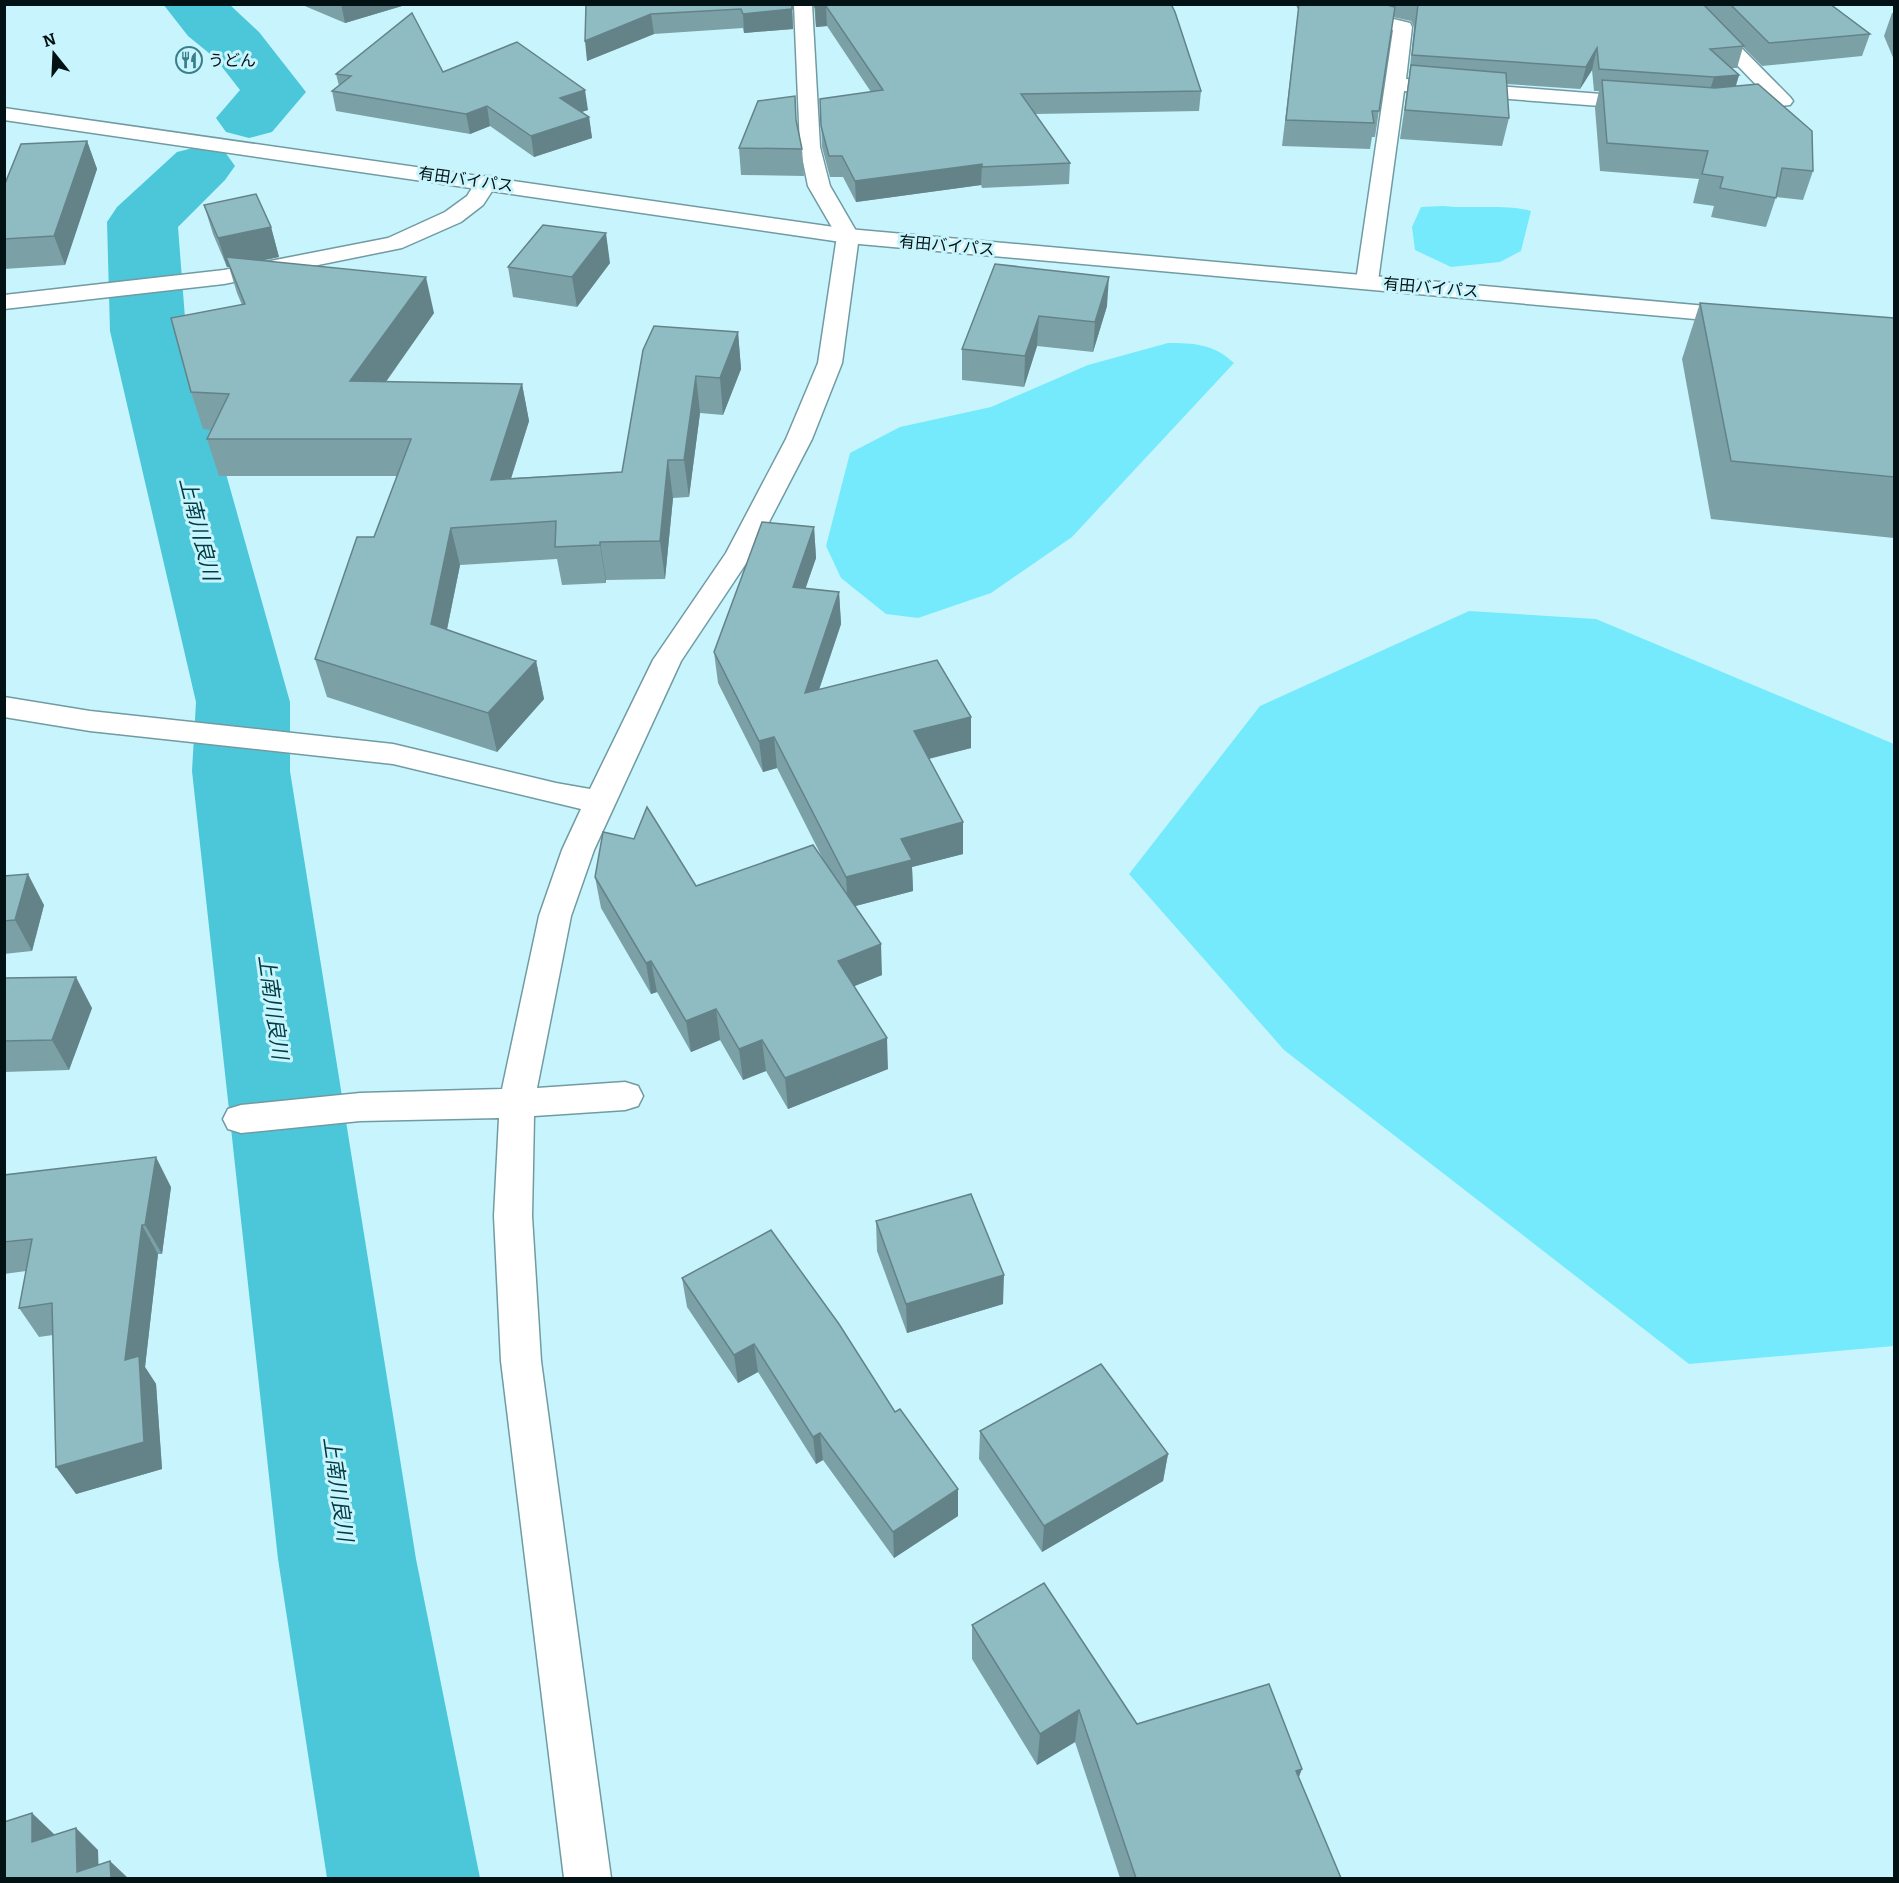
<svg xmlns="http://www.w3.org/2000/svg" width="1899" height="1883" font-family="Bitter,'Noto Sans JP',serif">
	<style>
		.green { fill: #75eafc }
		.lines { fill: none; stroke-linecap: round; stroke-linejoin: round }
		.river { fill: #4cc7d9; fill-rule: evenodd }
		.minor-casing { stroke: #709ba2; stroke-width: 3 }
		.highway-casing { stroke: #709ba2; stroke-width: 3 }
		.minor { fill: #fff; fill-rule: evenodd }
		.highway { fill: #fff; fill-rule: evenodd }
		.wall { fill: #7ba1a7 }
		.shaded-wall { fill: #648388 }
		.building { fill: #8fbbc2; stroke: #648388; stroke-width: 1.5 }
		.labels { text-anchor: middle; stroke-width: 6; stroke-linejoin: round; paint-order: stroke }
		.far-poi-label { font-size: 16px; fill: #021214; stroke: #c8f5fd; text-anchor: start }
		.far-street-label { font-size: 16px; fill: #021214; stroke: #c8f5fd }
		.water-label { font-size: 21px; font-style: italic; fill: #003a42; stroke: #c8f5fd }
	</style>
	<rect width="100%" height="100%" fill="#c8f5fd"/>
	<g class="green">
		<path d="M1443 206C1470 209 1507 204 1531 211L1521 251 1500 262 1451 267 1415 250 1412 227 1421 207Z"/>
		<path d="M1168 343C1194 343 1214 344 1234 363L1072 537 991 593 918 618 886 614 841 578 826 546 850 453 900 427 991 407 1088 365Z"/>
		<path d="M1469 611 1596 619 1894 744V1346L1689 1364 1284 1050 1129 874 1260 706Z"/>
	</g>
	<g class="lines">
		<g class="river">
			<path d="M163 4H229L259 32 306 92 272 132 249 138 226 132 216 118 240 90 215 58 188 36Z"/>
			<path d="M201 146 225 152 235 166 225 180 178 227 186 331 290 702V771L416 1559 480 1878H327L278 1559 192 771 196 702 110 331 107 222 117 207 177 152Z"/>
		</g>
		<defs>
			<g id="minor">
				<path d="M794 4H812L820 147 830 186 859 236 842 363 812 439 753 553 681 661 594 850 571 916 537 1088 625 1082 638 1086 643 1096 638 1106 625 1110 534 1116 532 1216 541 1361 611 1878H564L501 1361 494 1216 499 1118 360 1121 241 1133 228 1129 223 1119 228 1109 241 1105 360 1093 502 1089 539 916 562 850 581 809 393 764 90 731 4 717V697L90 711 393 744 556 783 590 789 653 660 726 553 786 439 818 363 837 236 808 186 800 147Z"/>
				<path d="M1297 4H1332L1410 23 1412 27 1406 79 1640 97 1647 99 1650 103 1647 107 1640 109 1404 91 1378 281 1375 286H1359L1356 281 1393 30 1299 8Z"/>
				<path d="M1678 4H1698L1790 97 1793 101 1790 105 1734 111 1727 109 1724 105 1727 101 1767 96Z"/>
				<path d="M487 176 495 177 498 182 483 205 461 222 402 248 224 284 4 309V295L224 270 388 238 445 212 467 196 479 177Z"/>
			</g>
			<path id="highway" d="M4 108 848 229 1740 309 1748 311 1752 316 1748 321 1740 323 848 243 4 120Z"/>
		</defs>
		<use href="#minor" class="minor-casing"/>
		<use href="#highway" class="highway-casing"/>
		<use href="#minor" class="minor"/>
		<use href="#highway" class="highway"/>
	</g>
	<g class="wall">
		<path d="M300 4H401L402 6 345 23Z"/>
		<path d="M586 4H792L793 29 744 33 743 28 654 34 587 61Z"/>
		<path d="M814 4H1171L1201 91 1199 111 1035 114 1070 163 1069 184 982 188 981 185 856 202 843 177H830L822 147 820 99 871 92 827 26 816 27Z"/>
		<path d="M1299 4H1830L1870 34 1862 56 1762 66 1743 47 1737 68H1732L1739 75 1736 86 1813 171 1803 200 1776 197 1766 227 1711 217 1714 206 1693 203 1699 179 1600 171 1595 108 1599 91H1594L1592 70 1580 89 1506 84 1509 118 1502 146 1400 139 1409 77 1414 27 1411 21 1393 17 1375 137H1372L1370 149 1282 146Z"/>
		<path d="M1892 13H1894V60L1884 36Z"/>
		<path d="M443 72 588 110 581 112 589 117 592 138 534 157 490 126 470 134 336 111 332 91 339 86 336 74Z"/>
		<path d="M797 123 802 149 804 176 741 175 739 148Z"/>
		<path d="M87 141 97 169 65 265 4 269V186Z"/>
		<path d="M204 205 271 227 279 257 260 261 434 313 386 382 522 384 529 421 511 478 622 472 643 350 738 332 741 369 723 415 700 413 689 497 673 498 665 579 606 580V583L562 585 557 559 460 565 447 630 536 661 544 699 497 752 327 697 315 659 374 537 397 476H219L207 439 211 430 203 429 191 392 242 305 237 293 229 267H227L213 234Z"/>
		<path d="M610 263 577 307 513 297 508 267Z"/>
		<path d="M995 264 1107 306 1093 352 1037 346 1024 387 962 380V349Z"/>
		<path d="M1700 303 1894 318V538L1711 519 1682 359Z"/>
		<path d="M814 527 816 558 805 589 839 592 841 624 819 690 971 748 929 759 963 822V854L912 867 913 891 855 906 882 975 854 986 888 1069 788 1109 766 1071 743 1080 720 1040 691 1052 657 992 651 994 601 908 595 877 696 886 825 863 777 768 763 772 718 683 714 652Z"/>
		<path d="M4 876 44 905 32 951 4 954Z"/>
		<path d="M4 978 92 1008 69 1070 4 1072Z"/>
		<path d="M4 1175 171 1187 162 1254H158L145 1367 156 1384 162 1469 76 1494 53 1335 39 1337 19 1308 26 1271 4 1274Z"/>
		<path d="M876 1221 1003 1304 907 1333 877 1251Z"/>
		<path d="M682 1278 958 1516 894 1558 823 1460 816 1464 758 1372 738 1383 687 1307Z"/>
		<path d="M980 1431 1168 1454 1163 1481 1042 1552 979 1459Z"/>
		<path d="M972 1625 1137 1724 1341 1878H1120L1075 1742 1037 1765 972 1659Z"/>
	</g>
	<g class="shaded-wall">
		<path d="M341 4H401L402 6 345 23Z"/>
		<path d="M792 4 793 29 744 33 743 14Z"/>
		<path d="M826 6 827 26 816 27 815 7Z"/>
		<path d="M651 14 654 34 587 61 585 41Z"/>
		<path d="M1597 48 1592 70 1580 89 1586 67Z"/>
		<path d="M1739 75 1732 97 1707 100 1714 77Z"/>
		<path d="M585 90 588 110 563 118 560 98Z"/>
		<path d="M487 106 490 126 470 134 466 114Z"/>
		<path d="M589 117 592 138 534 157 531 136Z"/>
		<path d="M87 141 97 169 65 265 54 236Z"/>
		<path d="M982 164 981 185 856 202 855 181Z"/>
		<path d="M271 227 279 257 230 267 226 257 229 267H227L218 238Z"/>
		<path d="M606 233 610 263 577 307 572 277Z"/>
		<path d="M426 277 434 313 360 418 350 381Z"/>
		<path d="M1109 277 1107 306 1093 352 1095 322Z"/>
		<path d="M1039 316 1037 346 1024 387 1025 356Z"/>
		<path d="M738 332 741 369 723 415 720 378Z"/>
		<path d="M696 376 700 413 689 497 684 460Z"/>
		<path d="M522 384 529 421 499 517 491 480Z"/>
		<path d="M668 460 673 498 665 579 660 541Z"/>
		<path d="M814 527 816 558 795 619 793 587Z"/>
		<path d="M451 528 460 565 440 663 431 624Z"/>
		<path d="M600 542 606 580V583L600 545Z"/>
		<path d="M839 592 841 624 807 725 805 693Z"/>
		<path d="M536 661 544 699 497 752 488 713Z"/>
		<path d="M971 717V748L915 762 914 731Z"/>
		<path d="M774 737 777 768 763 772 759 741Z"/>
		<path d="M963 822V854L912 867 913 891 848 908 846 877 901 839Z"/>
		<path d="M28 874 44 905 32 951 15 920Z"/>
		<path d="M881 944 882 975 840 992 838 961Z"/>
		<path d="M651 961 657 992 651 994 646 963Z"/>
		<path d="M76 977 92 1008 69 1070 52 1040Z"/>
		<path d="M716 1009 720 1040 691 1052 686 1021Z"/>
		<path d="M887 1038 888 1069 788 1109 785 1078Z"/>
		<path d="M762 1040 766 1071 743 1080 739 1049Z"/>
		<path d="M156 1157 171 1187 162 1254 145 1225Z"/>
		<path d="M142 1225 158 1254 145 1367 156 1384 162 1469 76 1494 56 1467 125 1360Z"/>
		<path d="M1004 1275 1003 1304 907 1333 906 1304Z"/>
		<path d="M754 1344 758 1372 738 1383 734 1355Z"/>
		<path d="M820 1433 823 1460 816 1464 813 1437Z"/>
		<path d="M1168 1454 1163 1481 1042 1552 1044 1526Z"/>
		<path d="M958 1489V1516L894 1558 893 1532Z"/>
		<path d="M1079 1710 1075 1742 1037 1765 1040 1734Z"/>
		<path d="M1302 1769 1290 1800 1296 1771Z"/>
		<path d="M32 1813 55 1835 32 1842Z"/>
		<path d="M76 1828 98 1850 99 1878 77 1872Z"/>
		<path d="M110 1861 128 1878H111Z"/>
	</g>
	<g class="building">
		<path d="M586 4H792V9L743 14 741 9 651 14 585 41Z"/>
		<path d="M814 4H1171L1175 12 1201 91 1021 94 1070 163 982 167V164L855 181 842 156H829L821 126 820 99 883 90 826 6 815 7Z"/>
		<path d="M1299 4H1383L1395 7 1379 111H1372L1374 123 1286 120Z"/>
		<path d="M1418 4H1703L1744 46 1710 49 1739 75 1714 77 1599 69 1597 48 1586 67 1412 55Z"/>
		<path d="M1730 4H1830L1870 34 1769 43Z"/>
		<path d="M412 13 443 72 517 42 585 90 560 98 589 117 531 136 487 106 466 114 332 91 351 76 336 74Z"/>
		<path d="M1411 65 1506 73 1509 118 1405 110Z"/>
		<path d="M1602 80 1715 88 1758 84 1812 131 1813 171 1782 168 1776 198 1720 188 1723 177 1702 174 1708 151 1607 143Z"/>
		<path d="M795 96 796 120 802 149 739 148 758 101Z"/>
		<path d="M87 141 54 236 4 239V186L21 144Z"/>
		<path d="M256 194 271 227 218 238 204 205Z"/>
		<path d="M543 225 606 233 572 277 508 267Z"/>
		<path d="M226 257 426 277 350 381 522 384 491 480 622 472 643 350 654 326 738 332 720 378 696 376 684 460H668L660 541 600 542V545L555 547 556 521 451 528 431 624 536 661 488 713 315 659 357 537H374L411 439H207L229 394 191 392 171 318 245 304Z"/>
		<path d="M995 264 1109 277 1095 322 1039 316 1025 356 962 349Z"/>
		<path d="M1700 303 1894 318V477L1731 461Z"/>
		<path d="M762 522 814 527 793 587 839 592 805 693 937 660 971 717 914 731 963 822 901 839 912 860 846 877 774 737 759 741 714 652Z"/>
		<path d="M647 807 696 886 813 845 881 944 838 961 887 1038 785 1078 762 1040 739 1049 716 1009 686 1021 651 961 646 963 595 877 603 832 634 839Z"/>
		<path d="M28 874 15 920 4 921V876Z"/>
		<path d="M76 977 52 1040 4 1041V978Z"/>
		<path d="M156 1157 145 1225H142L125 1360 139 1356 144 1442 56 1467 52 1303 19 1308 32 1239 4 1242V1175Z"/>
		<path d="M971 1194 1004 1275 906 1304 876 1221Z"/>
		<path d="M771 1230 839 1324 895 1412 900 1409 958 1489 893 1532 820 1433 813 1437 754 1344 734 1355 682 1278Z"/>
		<path d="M1101 1364 1168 1454 1044 1526 980 1431Z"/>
		<path d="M1044 1583 1137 1724 1269 1684 1302 1769 1296 1771 1341 1878H1136L1079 1710 1040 1734 972 1625Z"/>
		<path d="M32 1813V1842L76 1828 77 1872 110 1861 111 1878H4V1822Z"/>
	</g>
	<defs>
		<symbol id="restaurant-ring" viewBox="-11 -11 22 22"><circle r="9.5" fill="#c8f5fd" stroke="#387f89" stroke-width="1.5"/><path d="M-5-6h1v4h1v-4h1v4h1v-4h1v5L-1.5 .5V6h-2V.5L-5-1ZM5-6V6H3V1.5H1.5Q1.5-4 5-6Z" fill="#387f89"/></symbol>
	</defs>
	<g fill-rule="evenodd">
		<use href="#restaurant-ring" x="174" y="45" width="30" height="30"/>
	</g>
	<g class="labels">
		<g class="far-poi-label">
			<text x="208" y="66">うどん</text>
		</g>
		<g class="far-street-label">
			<text transform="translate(466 179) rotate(8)" y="6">有田バイパス</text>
			<text transform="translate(947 245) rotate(5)" y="6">有田バイパス</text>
			<text transform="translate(1431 287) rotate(5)" y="6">有田バイパス</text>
		</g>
		<g class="water-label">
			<text transform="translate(199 529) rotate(76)" y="7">上南川良川</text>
			<text transform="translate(273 1007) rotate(82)" y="7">上南川良川</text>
			<text transform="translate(338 1489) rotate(82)" y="7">上南川良川</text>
		</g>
	</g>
	<rect width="1899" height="1883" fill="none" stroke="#021214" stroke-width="12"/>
	<g transform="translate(54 54) rotate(342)" stroke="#c8f5fd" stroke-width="4.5" paint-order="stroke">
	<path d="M0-4.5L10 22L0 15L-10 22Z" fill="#021214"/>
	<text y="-9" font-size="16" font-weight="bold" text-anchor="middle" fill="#021214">N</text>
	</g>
</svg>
